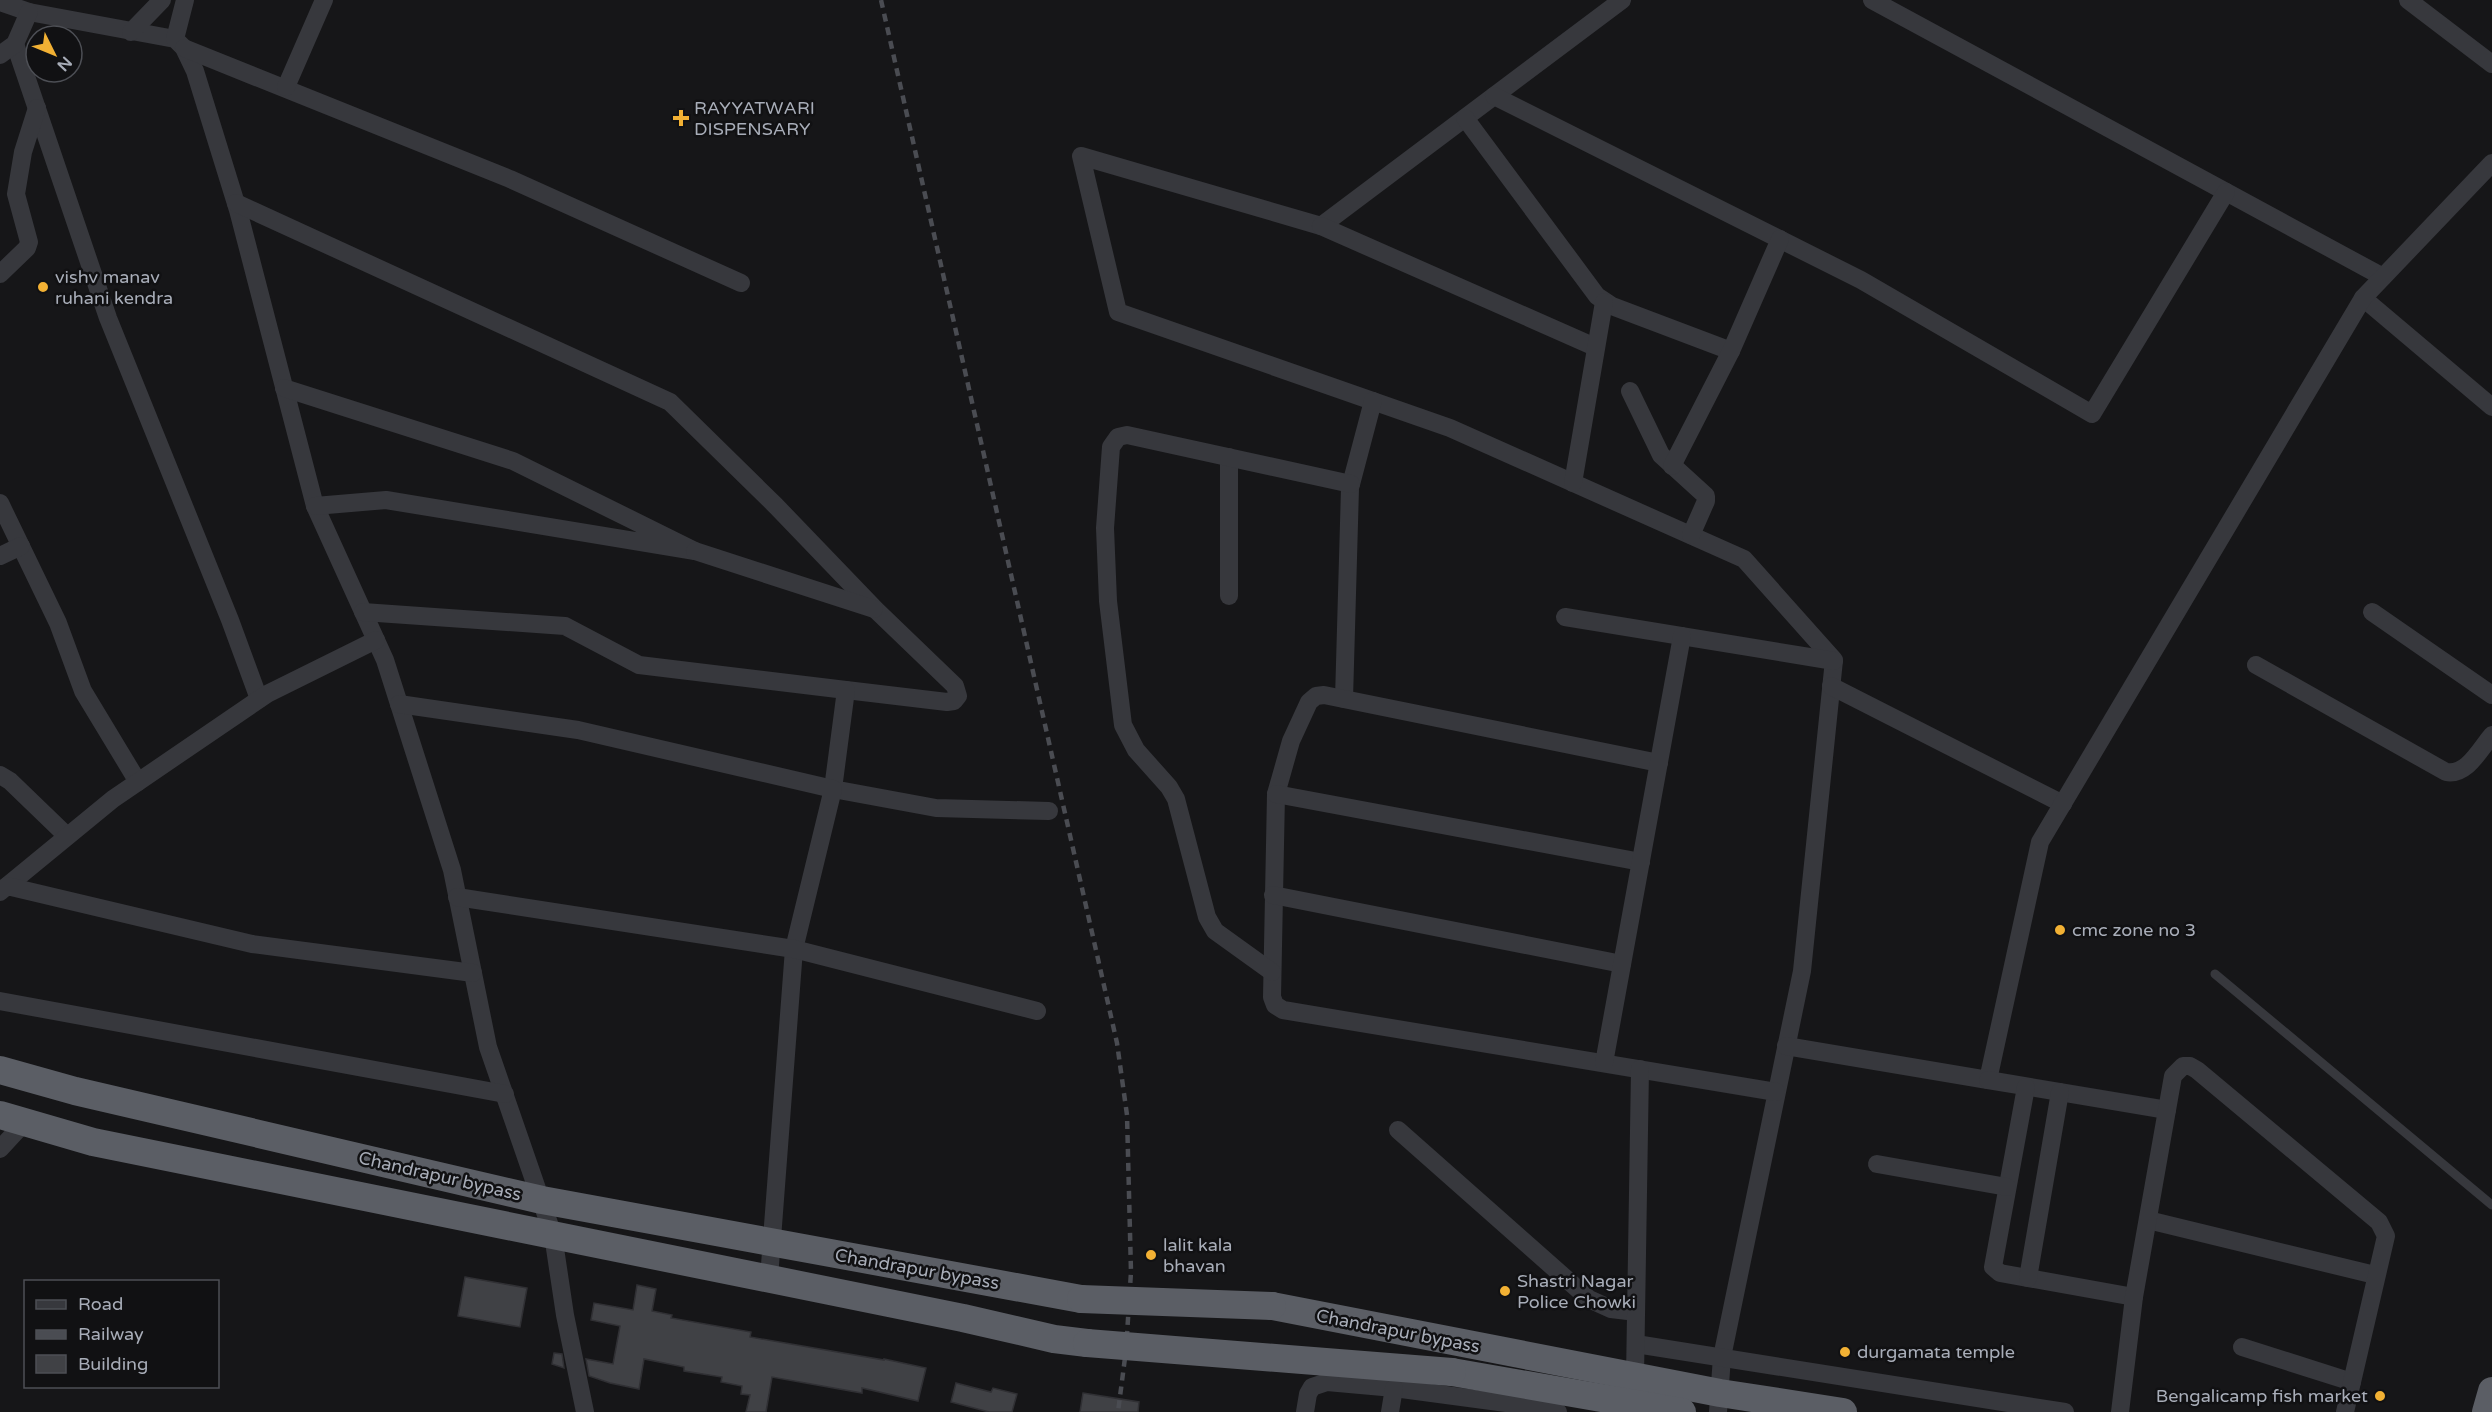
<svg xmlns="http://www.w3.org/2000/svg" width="2492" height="1412" font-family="'Varela Round',sans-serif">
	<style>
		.building { fill: #404145; stroke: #303034; stroke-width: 1.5 }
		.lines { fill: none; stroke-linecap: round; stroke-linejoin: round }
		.service { stroke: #37383d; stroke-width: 9 }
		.minor { stroke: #37383d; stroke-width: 18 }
		.trunk { stroke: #5b5e65; stroke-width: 28 }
		.rail { stroke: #4a4c52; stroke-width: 4.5; stroke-dasharray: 8 6; stroke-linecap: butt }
		.trunk-bridge { stroke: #5b5e65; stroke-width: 28 }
		.poi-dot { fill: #f2b134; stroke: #111113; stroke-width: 2 }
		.labels { text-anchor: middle; stroke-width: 5; stroke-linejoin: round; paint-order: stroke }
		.poi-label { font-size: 18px; fill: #a8adb8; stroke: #111113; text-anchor: start }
		.street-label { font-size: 18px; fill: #a8adb8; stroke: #111113 }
	</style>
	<rect width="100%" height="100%" fill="#161618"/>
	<g class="building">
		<path d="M465 1277 527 1288 520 1327 458 1316Z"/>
		<path d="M637 1285 656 1289 652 1311 672 1315 671 1318 751 1332 750 1337 884 1360V1359L926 1368 918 1401 862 1388V1393L772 1377 766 1412H746L750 1395 741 1394 742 1386 721 1382 722 1377 684 1371V1367L644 1359 639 1389 610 1383 589 1376 586 1359 613 1364 620 1326 591 1320 594 1303 633 1310Z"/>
		<path d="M554 1353 562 1354 564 1368 552 1364Z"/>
		<path d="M956 1383 991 1392 993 1388 1017 1394 1012 1412H989L951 1402Z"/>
		<path d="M1083 1393 1139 1402 1138 1412H1080Z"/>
	</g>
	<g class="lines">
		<path class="service" d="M2215 974 2492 1205"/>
		<g class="minor">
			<path d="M1622 0 1321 226 1081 156 1118 312 1450 428 1744 559 1834 660 1802 971 1722 1357 1718 1412"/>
			<path d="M1872 0 2383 277"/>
			<path d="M2408 0 2492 64"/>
			<path d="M0 2 29 12 175 39 184 48 195 71 238 210 315 506 385 660 452 870 488 1047 553 1235 565 1315 585 1412"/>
			<path d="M131 32 162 0"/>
			<path d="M175 39 185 0"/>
			<path d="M15 44 108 318 230 620 259 699"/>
			<path d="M184 48 510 179 741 283"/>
			<path d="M0 55 15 44 29 12"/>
			<path d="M286 87 324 0"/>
			<path d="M1494 96 1861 280 2092 414 2226 192"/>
			<path d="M1465 118 1597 296 1612 306 1731 351"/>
			<path d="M236 203 670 402 776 506 876 610 955 686 958 696 954 701 947 702 846 690"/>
			<path d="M1321 226 1595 347"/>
			<path d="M0 274 27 248 29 242 16 194 23 152 37 108"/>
			<path d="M2363 298 2492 407"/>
			<path d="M284 388 513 461 695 551 386 500 315 506"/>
			<path d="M1630 391 1661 455 1706 496V501L1691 535"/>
			<path d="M1229 457V596"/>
			<path d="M1672 466 1731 351 1780 239"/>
			<path d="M1573 483 1604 302"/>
			<path d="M0 503 58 623 83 691 138 782"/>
			<path d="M695 551 874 609"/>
			<path d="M0 556 21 546"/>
			<path d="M363 612 565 626 639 665 846 690 833 789 936 808 1049 811"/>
			<path d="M2372 612 2492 695"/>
			<path d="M1565 617 1834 661"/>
			<path d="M2256 665 2446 772C2467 776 2480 749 2492 735"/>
			<path d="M1831 686 2063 804"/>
			<path d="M1344 699 1350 488 1373 401"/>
			<path d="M399 704 578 730 833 789 794 949 769 1278"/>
			<path d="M1659 763 1324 695 1316 696 1309 702 1291 741 1276 794 1272 997 1275 1005 1283 1010 1776 1092"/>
			<path d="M0 775 10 781 67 836"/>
			<path d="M1276 794 1641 862"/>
			<path d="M7 886 113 799 267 694 376 640"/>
			<path d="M0 892 7 886 252 944 473 973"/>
			<path d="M1273 895 1622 964"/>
			<path d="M457 897 794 949 1037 1011"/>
			<path d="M1272 972 1215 931 1207 917 1176 799 1169 787 1136 750 1123 725 1108 601 1105 528 1111 447 1118 437 1127 435 1351 484"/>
			<path d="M0 1001 505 1094"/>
			<path d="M1786 1046 1988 1080 2040 842 2363 298 2492 163"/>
			<path d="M1604 1063 1682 636"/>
			<path d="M1988 1080 2167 1110"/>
			<path d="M2026 1087 1993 1267 2000 1273 2134 1297"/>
			<path d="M1398 1130 1589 1299 1611 1309 1636 1312"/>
			<path d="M0 1149 24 1123"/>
			<path d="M1877 1164 2007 1187"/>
			<path d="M2148 1220 2375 1275"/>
			<path d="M2028 1278 2060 1092"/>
			<path d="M1636 1344 2065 1412"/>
			<path d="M2242 1347 2352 1382"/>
			<path d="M1635 1377 1640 1069"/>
			<path d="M1305 1412 1308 1394 1312 1387 1327 1382 1394 1388 1528 1406 1558 1412"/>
			<path d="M1390 1412 1394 1388"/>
			<path d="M2120 1412 2134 1297 2173 1076 2183 1066H2190L2197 1070 2379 1222 2386 1236 2345 1412"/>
		</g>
		<g class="trunk">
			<path d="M0 1070 75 1091 542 1200 1081 1299"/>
			<path d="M0 1115 93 1142 963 1318 1054 1339 1087 1343"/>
			<path d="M1272 1306 1720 1393 1843 1412"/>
			<path d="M1452 1372 1682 1412"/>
			<path d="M2486 1412 2492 1391"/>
		</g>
		<path class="rail" d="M881 0 1117 1043 1127 1115 1131 1272 1126 1350 1118 1412"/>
		<g class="trunk-bridge">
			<path d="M1081 1299 1272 1306"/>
			<path d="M1087 1343 1452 1372"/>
		</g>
	</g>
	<g class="poi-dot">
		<path d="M678 109h6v6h6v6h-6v6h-6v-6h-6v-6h6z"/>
		<circle cx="43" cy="287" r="6"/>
		<circle cx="2060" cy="930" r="6"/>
		<circle cx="1151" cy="1255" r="6"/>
		<circle cx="1505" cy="1291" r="6"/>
		<circle cx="1845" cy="1352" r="6"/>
		<circle cx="2380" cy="1396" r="6"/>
	</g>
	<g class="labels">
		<g class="poi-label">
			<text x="694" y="114">RAYYATWARI<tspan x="694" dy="21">DISPENSARY</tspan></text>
			<text x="55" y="283">vishv manav<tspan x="55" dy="21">ruhani kendra</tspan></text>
			<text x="2072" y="936">cmc zone no 3</text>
			<text x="1163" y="1251">lalit kala<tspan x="1163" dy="21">bhavan</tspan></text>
			<text x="1517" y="1287">Shastri Nagar<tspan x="1517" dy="21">Police Chowki</tspan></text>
			<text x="1857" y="1358">durgamata temple</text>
			<text x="2368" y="1402" text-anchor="end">Bengalicamp fish market</text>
		</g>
		<g class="street-label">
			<text transform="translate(440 1176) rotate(13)" y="6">Chandrapur bypass</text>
			<text transform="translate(917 1269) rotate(10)" y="6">Chandrapur bypass</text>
			<text transform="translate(1398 1331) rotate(11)" y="6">Chandrapur bypass</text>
		</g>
	</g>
	<rect x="24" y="1280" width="195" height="108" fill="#111113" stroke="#4d4f55" stroke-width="1.5"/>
	<rect x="36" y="1300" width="30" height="9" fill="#37383d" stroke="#4d4f55" stroke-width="1.5"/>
	<text x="78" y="1310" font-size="18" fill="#a8adb8">Road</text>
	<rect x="36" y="1330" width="30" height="9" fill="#4a4c52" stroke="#4d4f55" stroke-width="1.5"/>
	<text x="78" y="1340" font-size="18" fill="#a8adb8">Railway</text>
	<rect x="36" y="1355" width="30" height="18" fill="#404145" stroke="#4d4f55" stroke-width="1.5"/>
	<text x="78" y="1370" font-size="18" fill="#a8adb8">Building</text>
	<g transform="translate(54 54) rotate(133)"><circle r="28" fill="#111113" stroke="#4d4f55" stroke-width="1.5"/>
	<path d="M0-4.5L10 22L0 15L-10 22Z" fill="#f2b134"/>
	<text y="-9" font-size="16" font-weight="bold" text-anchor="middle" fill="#a8adb8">N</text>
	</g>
</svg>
